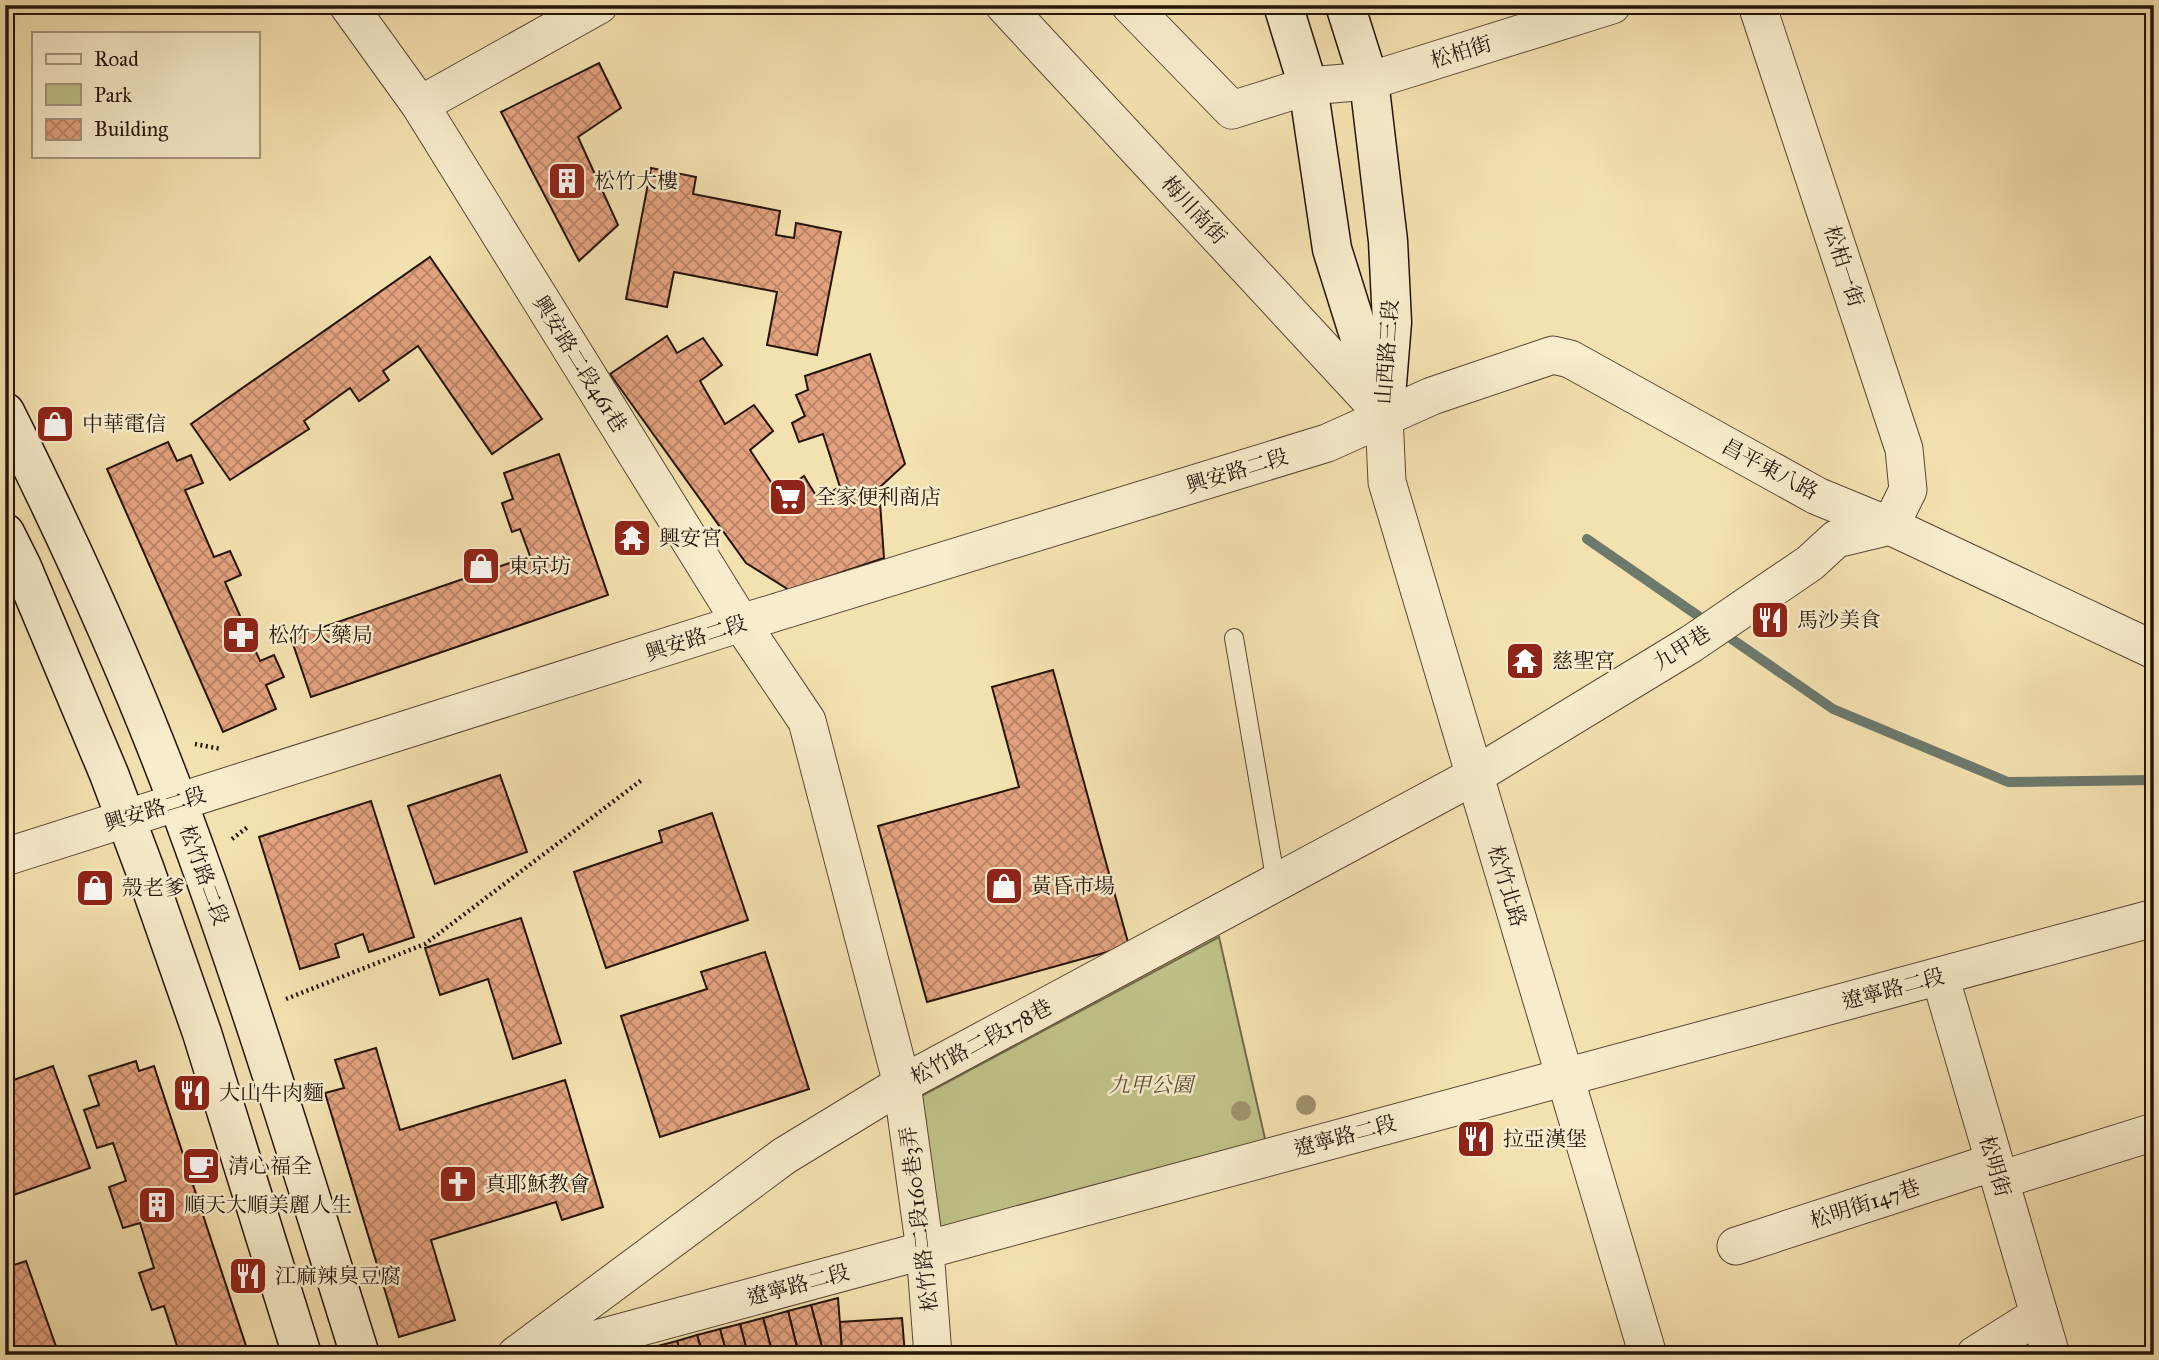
<svg xmlns="http://www.w3.org/2000/svg" width="2159" height="1360" font-family="'IM FELL Great Primer','Noto Serif TC',serif">
	<style>
		.green { fill: #bfc288; stroke: #726b4a; stroke-width: 2 }
		.lines { fill: none; stroke-linecap: round; stroke-linejoin: round }
		.stream { stroke: #6c796d; stroke-width: 10 }
		.building { fill: url(#building-cross-hatch); stroke: #25140b; stroke-width: 2 }
		.lane-casing { stroke: #594734; stroke-width: 20 }
		.street-casing { stroke: #594734; stroke-width: 39 }
		.secondary-casing { stroke: #25140b; stroke-width: 41 }
		.path { stroke: #25140b; stroke-width: 4.5; stroke-dasharray: 2 3.5; stroke-linecap: butt }
		.lane { stroke: #f8eccc; stroke-width: 18 }
		.street { stroke: #f8eccc; stroke-width: 37 }
		.secondary { stroke: #f8eccc; stroke-width: 38 }
		.tree { fill: #a0926d }
		.labels { text-anchor: middle; stroke-width: 5; stroke-linejoin: round; paint-order: stroke }
		.street-label { font-size: 21px; fill: #25140b; stroke: #f8eccc }
		.poi-label { font-size: 21px; fill: #25140b; stroke: #f8eccc; text-anchor: start }
		.park-label { font-size: 21px; font-style: italic; fill: #5b5137; stroke: #f8eccc }
	</style>
	<defs>
		<pattern id="building-cross-hatch" width="8" height="8" patternUnits="userSpaceOnUse" patternTransform="scale(1.75)"><rect width="8" height="8" fill="#e3a27f"/><path d="M0 0l8 8M0 8l8-8" fill="none" stroke="#b88366"/></pattern>
	</defs>
	<rect width="100%" height="100%" fill="#f4e1b0"/>
	<filter id="stains"><feTurbulence type="fractalNoise" baseFrequency=".00286" numOctaves="4"/><feColorMatrix values="0 0 0 0 .2 0 0 0 0 .09 0 0 0 0 .02 0 0 0 .5 -.17"/></filter>
	<radialGradient id="worn" r=".72"><stop offset=".6" stop-color="#630" stop-opacity="0"/><stop offset="1" stop-color="#630" stop-opacity=".3"/></radialGradient>
	<path class="green" d="M1219 937 1269 1156 930 1242 910 1102Z"/>
	<g class="lines">
		<path class="stream" d="M1587 539 1833 709 2008 782 2154 780"/>
	</g>
	<g class="building">
		<path d="M599 63 621 108 578 137 618 225 579 261 501 112Z"/>
		<path d="M651 168 696 177 693 194 780 211 776 235 794 238 796 223 841 232 817 355 767 345 777 292 674 272 667 307 626 299Z"/>
		<path d="M430 257 542 419 492 454 418 346 383 371 389 380 359 401 350 388 304 421 309 429 230 480 191 424Z"/>
		<path d="M667 336 677 353 703 338 722 365 700 381 725 424 754 405 773 431 750 450 779 494 804 476 818 499 840 487 823 434 799 442 792 423 805 416 796 395 808 390 805 376 870 354 905 464 879 488 884 558 789 590 746 563 610 374Z"/>
		<path d="M168 442 177 461 191 455 203 483 185 490 214 557 230 551 241 575 225 582 260 661 274 655 284 677 266 685 276 709 223 732 107 469Z"/>
		<path d="M559 454 608 595 311 697 291 638 530 556 520 529 512 532 502 503 513 499 504 473Z"/>
		<path d="M1053 670 1129 946 927 1002 878 826 1019 787 992 687Z"/>
		<path d="M500 775 527 852 435 884 408 806Z"/>
		<path d="M371 801 414 937 369 952 363 934 335 944 339 957 300 969 259 837Z"/>
		<path d="M712 813 748 920 606 968 574 872 662 842 659 831Z"/>
		<path d="M521 918 561 1043 513 1059 488 979 440 995 425 948Z"/>
		<path d="M765 952 809 1089 660 1137 621 1016 707 989 701 972Z"/>
		<path d="M376 1048 400 1130 565 1080 603 1207 562 1220 556 1202 431 1240 455 1320 399 1337 325 1093 344 1088 335 1060Z"/>
		<path d="M136 1061 139 1071 154 1066 249 1355H180L164 1306 152 1310 139 1273 154 1268 140 1223 123 1228 109 1187 126 1181 113 1143 97 1148 84 1110 99 1105 89 1076Z"/>
		<path d="M53 1066 90 1168 5 1198V1083Z"/>
		<path d="M26 1261 59 1355H5V1268Z"/>
		<path d="M838 1298 842 1350H834V1355H824L811 1305Z"/>
		<path d="M811 1305 824 1355H799L788 1311Z"/>
		<path d="M788 1311 799 1355H773L763 1318Z"/>
		<path d="M763 1318 773 1355H748L740 1324Z"/>
		<path d="M902 1318 905 1355H834V1350H842L840 1322Z"/>
		<path d="M740 1324 748 1355H727L720 1329Z"/>
		<path d="M720 1329 727 1355H703L697 1335Z"/>
		<path d="M697 1335 703 1355H681L677 1341Z"/>
		<path d="M677 1341 681 1355H657L654 1347Z"/>
	</g>
	<g class="lines">
		<defs>
			<path id="lane" d="M1234 638 1276 883"/>
			<g id="street">
				<path d="M348 5 420 105 741 623 807 721 902 1084 925 1250 933 1355"/>
				<path d="M1004 5 1384 415"/>
				<path d="M1130 5 1232 110 1308 86 1369 81 1612 5"/>
				<path d="M420 105 599 5"/>
				<path d="M1384 415 1387 482 1648 1355"/>
				<path d="M5 857 741 623 1327 443 1432 396 1553 355 1570 359 1817 496 1890 526 2154 650"/>
				<path d="M1940 976 2051 1355"/>
				<path d="M2000 1180 2154 1132"/>
				<path d="M1736 1246 1994 1162"/>
				<path d="M516 1355 784 1156 902 1084 1474 776 1691 644 1810 563 1836 539 1890 526 1908 490 1904 449 1757 5"/>
				<path d="M537 1355 2154 918"/>
				<path d="M1975 1355 2039 1315"/>
			</g>
			<g id="secondary">
				<path d="M1283 5 1308 86 1332 249 1384 415"/>
				<path d="M1345 5 1369 81 1388 241 1392 322 1386 396"/>
				<path d="M5 412C69 540 128 669 178 803 246 985 302 1170 360 1355"/>
				<path d="M5 533 22 567 109 774 145 870 202 1033 302 1355"/>
			</g>
		</defs>
		<use href="#lane" class="lane-casing"/>
		<use href="#street" class="street-casing"/>
		<use href="#secondary" class="secondary-casing"/>
		<g class="path">
			<path d="M195 744 221 749"/>
			<path d="M232 839 249 826"/>
			<path d="M79 876 97 888"/>
			<path d="M286 999 425 944 643 779"/>
			<path d="M396 1349 416 1355"/>
		</g>
		<use href="#lane" class="lane"/>
		<use href="#street" class="street"/>
		<use href="#secondary" class="secondary"/>
	</g>
	<g class="tree">
		<circle cx="1306" cy="1105" r="10"/>
		<circle cx="1241" cy="1111" r="10"/>
	</g>
	<defs>
		<symbol id="building-square" viewBox="-11 -11 22 22"><rect x="-9" y="-9" width="18" height="18" rx="4" fill="#8f2418" stroke="#f8eccc"/><path d="M-4-6H4V6H1V3H-1V6H-4ZM-2.5-4.3h1.7v1.8h-1.7ZM.8-4.3h1.7v1.8H.8ZM-2.5-1h1.7V.8h-1.7ZM.8-1h1.7V.8H.8Z" fill="#fff"/></symbol>
		<symbol id="shop-square" viewBox="-11 -11 22 22"><rect x="-9" y="-9" width="18" height="18" rx="4" fill="#8f2418" stroke="#f8eccc"/><path d="M-5-2.5h2.3a2.7 3.5 0 0 1 5.4 0H5L5.5 6h-11ZM-1.5-2.5h3a1.5 2.3 0 0 0-3 0Z" fill="#fff"/></symbol>
		<symbol id="supermarket-square" viewBox="-11 -11 22 22"><rect x="-9" y="-9" width="18" height="18" rx="4" fill="#8f2418" stroke="#f8eccc"/><path d="M-6-5.5h2.5l.6 2H6L4.5 2H-2.5L-4.4-4H-6ZM-1.5 3.2a1.3 1.3 0 1 0 .1 0ZM3 3.2a1.3 1.3 0 1 0 .1 0Z" fill="#fff"/></symbol>
		<symbol id="temple-square" viewBox="-11 -11 22 22"><rect x="-9" y="-9" width="18" height="18" rx="4" fill="#8f2418" stroke="#f8eccc"/><path d="M0-6L5-2H3V0L6.5 2.5H4V6H1.5V3h-3V6H-4V2.5H-6.5L-3 0V-2H-5Z" fill="#fff"/></symbol>
		<symbol id="restaurant-square" viewBox="-11 -11 22 22"><rect x="-9" y="-9" width="18" height="18" rx="4" fill="#8f2418" stroke="#f8eccc"/><path d="M-5-6h1v4h1v-4h1v4h1v-4h1v5L-1.5 .5V6h-2V.5L-5-1ZM5-6V6H3V1.5H1.5Q1.5-4 5-6Z" fill="#fff"/></symbol>
		<symbol id="pharmacy-square" viewBox="-11 -11 22 22"><rect x="-9" y="-9" width="18" height="18" rx="4" fill="#8f2418" stroke="#f8eccc"/><path d="M-2-6h4v4h4v4h-4v4h-4v-4h-4v-4h4Z" fill="#fff"/></symbol>
		<symbol id="cafe-square" viewBox="-11 -11 22 22"><rect x="-9" y="-9" width="18" height="18" rx="4" fill="#8f2418" stroke="#f8eccc"/><path d="M-5.5-4.5H6V0H3Q3 3.5 0 3.5H-2.5Q-5.5 3.5-5.5 0ZM3-3.2v2h1.7v-2ZM-6 4.5H4V6H-6Z" fill="#fff"/></symbol>
		<symbol id="church-square" viewBox="-11 -11 22 22"><rect x="-9" y="-9" width="18" height="18" rx="4" fill="#8f2418" stroke="#f8eccc"/><path d="M-1.2-6h2.4v3.5h3.3v2.4h-3.3V6h-2.4V-.1h-3.3v-2.4h3.3Z" fill="#fff"/></symbol>
	</defs>
	<g fill-rule="evenodd">
		<use href="#building-square" x="545" y="159" width="44" height="44"/>
		<use href="#shop-square" x="33" y="402" width="44" height="44"/>
		<use href="#supermarket-square" x="766" y="475" width="44" height="44"/>
		<use href="#temple-square" x="610" y="516" width="44" height="44"/>
		<use href="#shop-square" x="459" y="544" width="44" height="44"/>
		<use href="#restaurant-square" x="1748" y="598" width="44" height="44"/>
		<use href="#pharmacy-square" x="219" y="613" width="44" height="44"/>
		<use href="#temple-square" x="1503" y="639" width="44" height="44"/>
		<use href="#shop-square" x="982" y="864" width="44" height="44"/>
		<use href="#shop-square" x="73" y="866" width="44" height="44"/>
		<use href="#restaurant-square" x="170" y="1071" width="44" height="44"/>
		<use href="#restaurant-square" x="1454" y="1117" width="44" height="44"/>
		<use href="#cafe-square" x="179" y="1144" width="44" height="44"/>
		<use href="#church-square" x="436" y="1162" width="44" height="44"/>
		<use href="#building-square" x="135" y="1183" width="44" height="44"/>
		<use href="#restaurant-square" x="226" y="1254" width="44" height="44"/>
	</g>
	<g class="labels">
		<g class="street-label">
			<text transform="translate(1461 52) rotate(-17)" y="7">松柏街</text>
			<text transform="translate(1194 210) rotate(47)" y="7">梅川南街</text>
			<text transform="translate(1844 266) rotate(72)" y="7">松柏一街</text>
			<text transform="translate(1387 352) rotate(-86)" y="7">山西路三段</text>
			<text transform="translate(580 364) rotate(58)" y="7">興安路二段461巷</text>
			<text transform="translate(1770 469) rotate(28)" y="7">昌平東八路</text>
			<text transform="translate(1237 471) rotate(-17)" y="7">興安路二段</text>
			<text transform="translate(696 638) rotate(-18)" y="7">興安路二段</text>
			<text transform="translate(1682 648) rotate(-32)" y="7">九甲巷</text>
			<text transform="translate(155 809) rotate(-17)" y="7">興安路二段</text>
			<text transform="translate(204 875) rotate(70)" y="7">松竹路二段</text>
			<text transform="translate(1507 886) rotate(73)" y="7">松竹北路</text>
			<text transform="translate(1893 989) rotate(-15)" y="7">遼寧路二段</text>
			<text transform="translate(981 1042) rotate(-28)" y="7">松竹路二段178巷</text>
			<text transform="translate(1345 1136) rotate(-15)" y="7">遼寧路二段</text>
			<text transform="translate(1995 1166) rotate(74)" y="7">松明街</text>
			<text transform="translate(1865 1204) rotate(-18)" y="7">松明街147巷</text>
			<text transform="translate(919 1219) rotate(-97)" y="7">松竹路二段160巷3弄</text>
			<text transform="translate(798 1285) rotate(-15)" y="7">遼寧路二段</text>
		</g>
		<g class="poi-label">
			<text x="594" y="188">松竹大樓</text>
			<text x="82" y="431">中華電信</text>
			<text x="815" y="504">全家便利商店</text>
			<text x="659" y="545">興安宮</text>
			<text x="508" y="573">東京坊</text>
			<text x="1797" y="627">馬沙美食</text>
			<text x="268" y="642">松竹大藥局</text>
			<text x="1552" y="668">慈聖宮</text>
			<text x="1031" y="893">黃昏市場</text>
			<text x="122" y="895">殼老爹</text>
			<text x="219" y="1100">大山牛肉麵</text>
			<text x="1503" y="1146">拉亞漢堡</text>
			<text x="228" y="1173">清心福全</text>
			<text x="485" y="1191">真耶穌教會</text>
			<text x="184" y="1212">順天大順美麗人生</text>
			<text x="275" y="1283">江麻辣臭豆腐</text>
		</g>
		<g class="park-label">
			<text x="1151" y="1092">九甲公園</text>
		</g>
	</g>
	<rect width="2159" height="1360" fill="none" stroke="#f4e1b0" stroke-width="28"/>
	<rect x="7" y="7" width="2145" height="1346" fill="none" stroke="#25140b" stroke-width="3.5"/>
	<rect x="14" y="14" width="2131" height="1332" fill="none" stroke="#25140b" stroke-width="2"/>
	<rect x="32" y="32" width="228" height="126" fill="#f8eccc" stroke="#a4967f" stroke-width="2"/>
	<rect x="46" y="54" width="35" height="10" fill="#f8eccc" stroke="#a4967f" stroke-width="2"/>
	<text x="94" y="66" font-size="21" fill="#25140b">Road</text>
	<rect x="46" y="84" width="35" height="21" fill="#bfc288" stroke="#a4967f" stroke-width="2"/>
	<text x="94" y="102" font-size="21" fill="#25140b">Park</text>
	<rect x="46" y="119" width="35" height="21" fill="url(#building-cross-hatch)" stroke="#a4967f" stroke-width="2"/>
	<text x="94" y="136" font-size="21" fill="#25140b">Building</text>
	<rect width="100%" height="100%" filter="url(#stains)"/>
	<rect width="100%" height="100%" fill="url(#worn)"/>
</svg>
